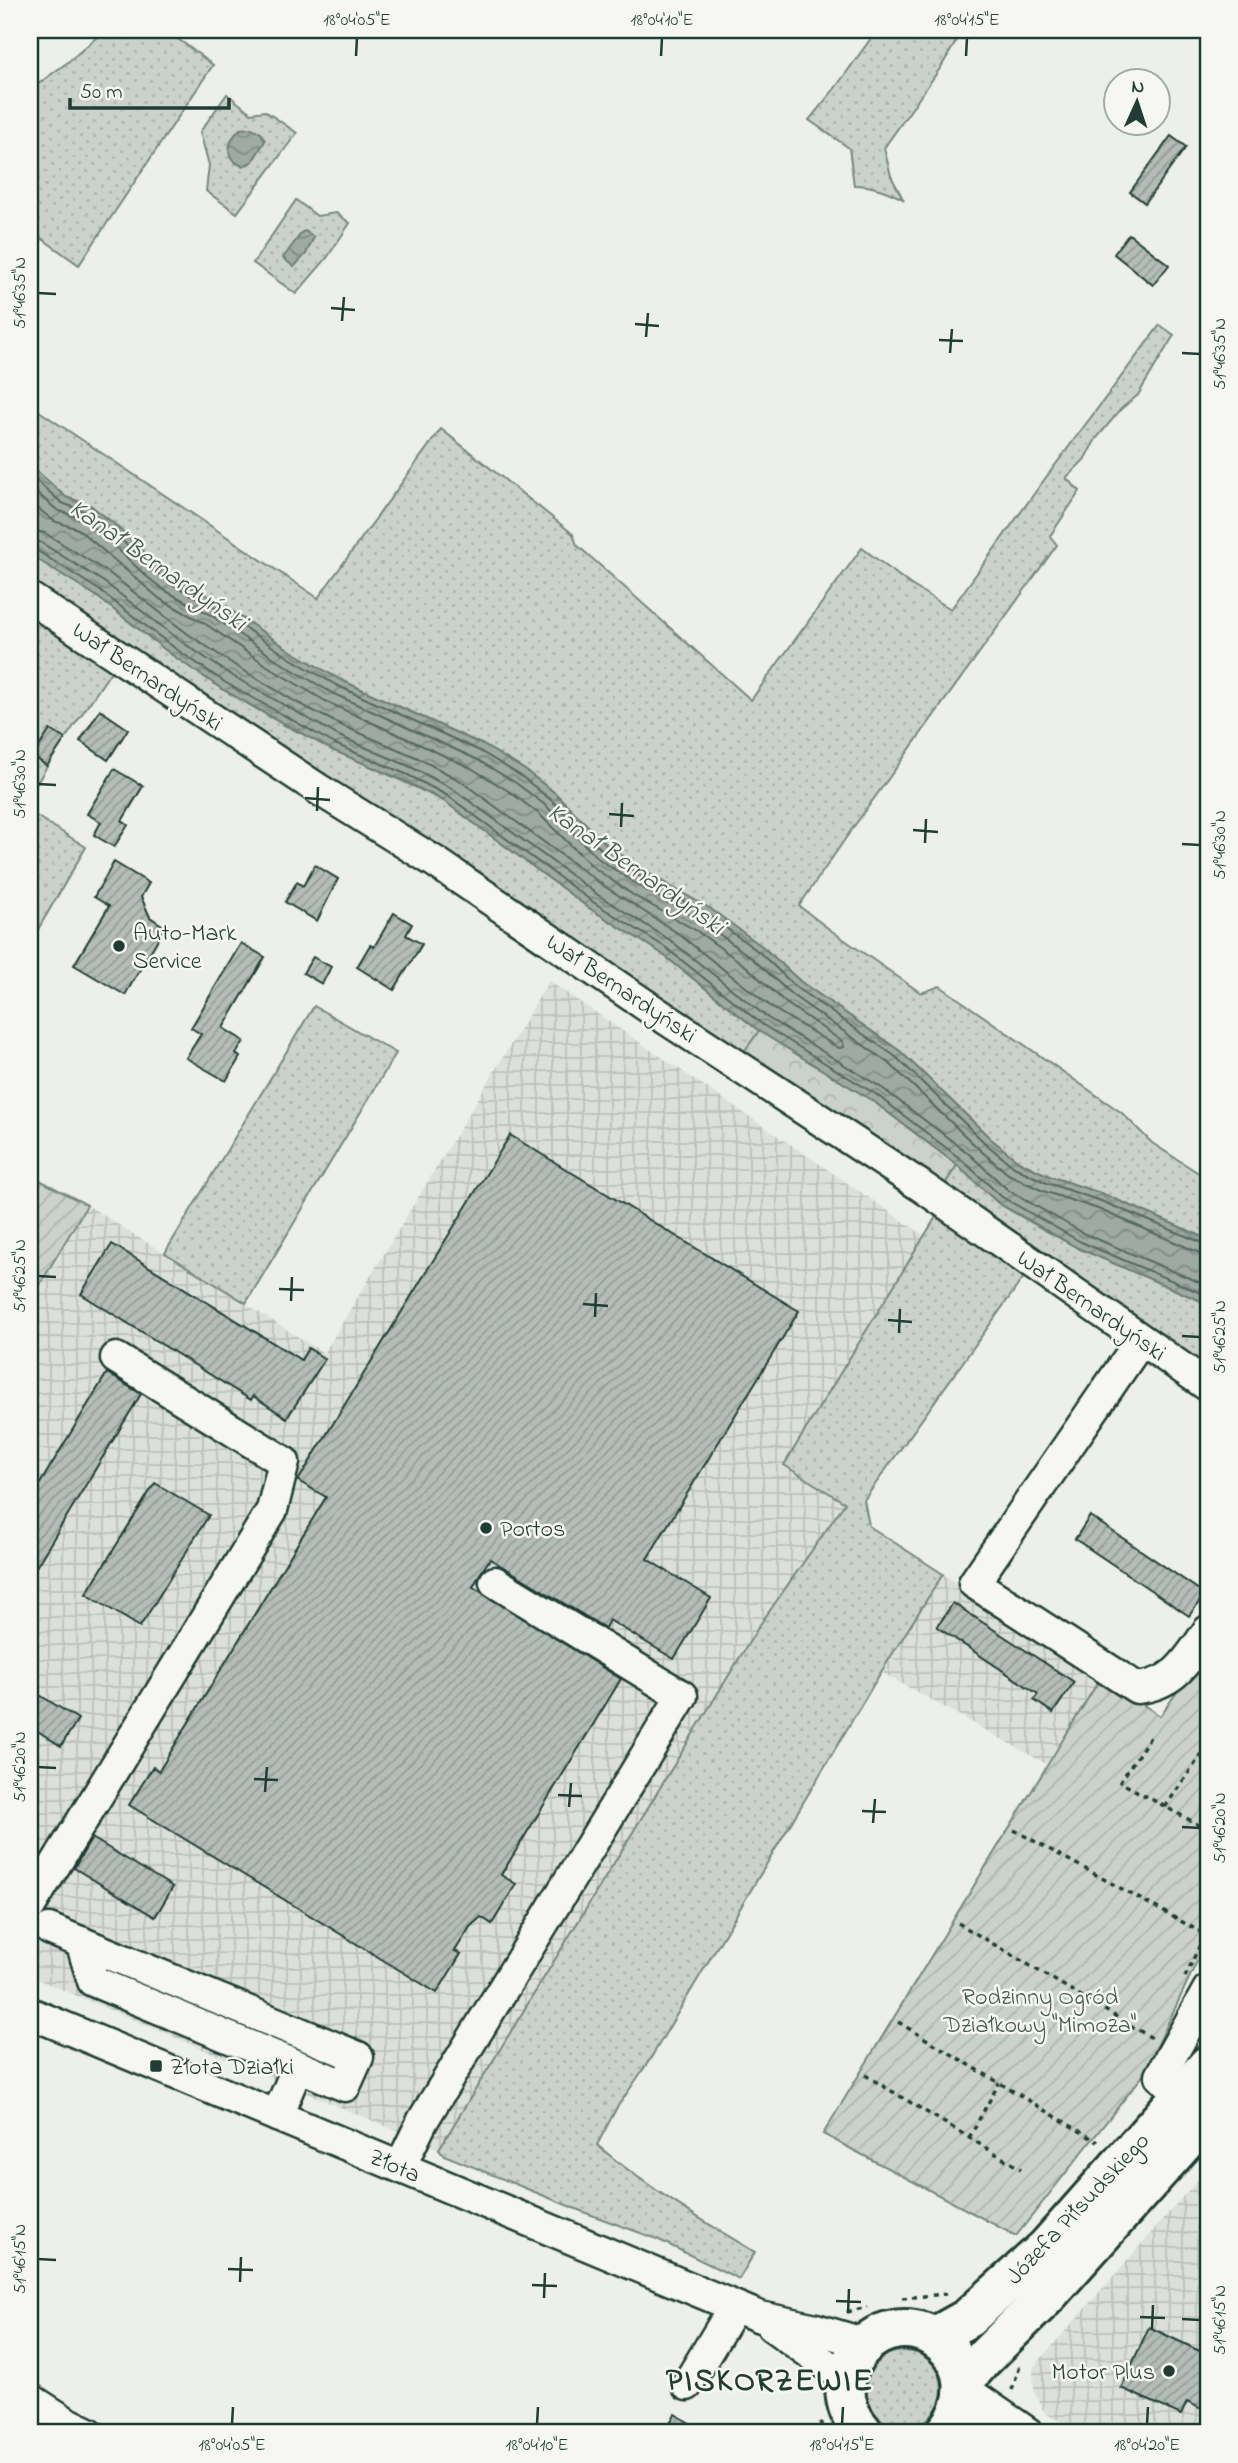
<svg xmlns="http://www.w3.org/2000/svg" width="1238" height="2463" font-family="'Indie Flower',sans-serif">
	<style>
		.industrial { fill: url(#industrial-grid) }
		.grass { fill: url(#grass-dots); stroke: #758880; stroke-width: 2 }
		.forest { fill: url(#forest-crowns); stroke: #758880; stroke-width: 2 }
		.garden { fill: url(#garden-furrows); stroke: #758880; stroke-width: 2 }
		.water { fill: url(#water-waves); stroke: #6c7e77; stroke-width: 2 }
		.lines { fill: none; stroke-linecap: round; stroke-linejoin: round }
		.shore { stroke: #526961; stroke-width: 2 }
		.building { fill: url(#building-hatch); stroke: #1f3d34; stroke-width: 2 }
		.minor-casing { stroke: #1f3d34; stroke-width: 35 }
		.major-casing { stroke: #1f3d34; stroke-width: 44 }
		.path { stroke: #1f3d34; stroke-width: 3.5; stroke-dasharray: 5 5; stroke-linecap: butt }
		.minor { stroke: #f6f6f2; stroke-width: 30 }
		.major { stroke: #f6f6f2; stroke-width: 38 }
		.ticks { fill: none; stroke: #1f3d34; stroke-width: 2.5 }
		.poi-dot { fill: #1f3d34; stroke: #f6f6f2; stroke-width: 2.5 }
		.labels { text-anchor: middle; stroke-width: 5; stroke-linejoin: round; paint-order: stroke }
		.street-label { font-size: 24px; fill: #1f3d34; stroke: #f6f6f2 }
		.poi-label { font-size: 24px; fill: #1f3d34; stroke: #f6f6f2; text-anchor: start }
		.park-label { font-size: 24px; fill: #415b52; stroke: #f6f6f2 }
		.water-label { font-size: 26px; font-style: italic; fill: #3f5850; stroke: #f6f6f2 }
		.district-label { font-size: 32px; font-weight: bold; letter-spacing: 2px; fill: #1f3d34; stroke: #f6f6f2 }
		.neatline { fill: none; stroke: #1f3d34; stroke-width: 2.5 }
		.ticks-label { font-size: 18px; text-anchor: middle; fill: #1f3d34 }
	</style>
	<defs>
		<pattern id="industrial-grid" width="8" height="8" patternUnits="userSpaceOnUse" patternTransform="scale(1.75)"><rect width="8" height="8" fill="#dce0db"/><path d="M0 4h8M4 0v8" fill="none" stroke="#bcc1bd"/></pattern>
		<pattern id="grass-dots" width="8" height="8" patternUnits="userSpaceOnUse" patternTransform="scale(1.75)"><rect width="8" height="8" fill="#cbd2cc"/><path d="M2 2h.1M6 6h.1" fill="none" stroke="#aeb5b0" stroke-width="1.8" stroke-linecap="round"/></pattern>
		<pattern id="forest-crowns" width="20" height="18" patternUnits="userSpaceOnUse" patternTransform="scale(1.75)"><rect width="20" height="18" fill="#cbd2cc"/><path d="M2 6a3 3 0 1 1 6 0M12 15a3 3 0 1 1 6 0" fill="none" stroke="#aeb5b0"/></pattern>
		<pattern id="garden-furrows" width="10" height="10" patternUnits="userSpaceOnUse" patternTransform="scale(1.75)"><rect width="10" height="10" fill="#cbd2cc"/><path d="M-1 1l2-2M0 10L10 0M9 11l2-2" fill="none" stroke="#aeb5b0"/></pattern>
		<pattern id="water-waves" width="16" height="10" patternUnits="userSpaceOnUse" patternTransform="scale(1.75)"><rect width="16" height="10" fill="#9faaa4"/><path d="M0 5q4-4 8 0t8 0" fill="none" stroke="#818c86"/></pattern>
		<pattern id="building-hatch" width="6" height="6" patternUnits="userSpaceOnUse" patternTransform="scale(1.75)"><rect width="6" height="6" fill="#b4bdb8"/><path d="M-1 1l2-2M0 6l6-6M5 7l2-2" fill="none" stroke="#929b96"/></pattern>
	</defs>
	<rect width="100%" height="100%" fill="#edefea"/>
	<filter id="ink" filterUnits="userSpaceOnUse"><feTurbulence type="fractalNoise" baseFrequency=".0143" numOctaves="2"/><feDisplacementMap in="SourceGraphic" scale="14" xChannelSelector="R" yChannelSelector="G"/><feConvolveMatrix kernelMatrix="1 2 1 2 8 2 1 2 1" color-interpolation-filters="sRGB"/></filter>
	<g filter="url(#ink)">
		<g class="industrial">
			<path d="M549 981 924 1235 784 1465 845 1503 759 1626 439 2149 30 1976V1301L87 1205 324 1353Z"/>
			<path d="M943 1574 1101 1677 1046 1764 881 1672Z"/>
			<path d="M1208 2168V2433H1083L1045 2413 1034 2392 1033 2368Z"/>
		</g>
		<g class="grass">
			<path d="M105 30H166L213 65 79 265 30 230V90L68 62Z"/>
			<path d="M877 30H963L941 67 884 148 891 176 903 199C887 191 872 185 854 185L849 148 809 120 836 87Z"/>
			<path d="M227 94 251 113 265 111 297 133 237 213 206 191 209 165 200 132Z"/>
			<path d="M296 200 317 216 336 213 350 223 327 258 296 294 253 263Z"/>
			<path d="M1160 325 1174 335 1138 395 1121 409 1096 439 1084 460 1066 478 1080 491 1050 536 1057 545 852 829 799 906 829 929 921 993 940 986 1122 1113 1152 1143 1208 1179V1239L1103 1194 1049 1176 1018 1161 991 1139 900 1051 801 982 763 947 608 846 555 793 525 770 483 745 339 679 291 651 217 601 174 577 156 564 113 523 90 505 66 498 30 465V405L318 598 441 429 573 534 577 545 751 700 862 548 911 585 951 609 1044 480Z"/>
			<path d="M30 554 95 595 172 655 222 689 284 725 444 801 589 908 661 953 759 1031 741 1056 30 588Z"/>
			<path d="M30 611 112 670 65 739 50 730 33 755 47 766 30 795Z"/>
			<path d="M30 812 86 847 30 943Z"/>
			<path d="M314 1006 396 1053 246 1303 165 1253Z"/>
			<path d="M957 1165 998 1203 1037 1226 1078 1248 1208 1304V1375L943 1187Z"/>
			<path d="M939 1212 1026 1274 864 1500 869 1526 943 1574 881 1672 649 2061 616 2109 597 2145C645 2186 701 2220 755 2252L739 2279 657 2239 586 2213 444 2155 439 2149 759 1626 845 1503 784 1465Z"/>
			<circle cx="904" cy="2389" r="38"/>
		</g>
		<path class="forest" d="M759 1031 873 1101 957 1165 943 1187 741 1056Z"/>
		<g class="garden">
			<path d="M30 1175 87 1205 30 1301Z"/>
			<path d="M1208 1648V1938L1144 2074 1016 2236 823 2134 1101 1677 1160 1716Z"/>
		</g>
		<g class="water">
			<path d="M252 128 261 133 265 141 252 162 243 166C223 159 227 142 240 129Z"/>
			<path d="M305 231 314 237 306 254 294 267 283 258 302 232Z"/>
			<path d="M30 465 66 497 90 505 113 523 156 564 174 577 217 601 291 651 339 679 483 745 525 770 555 793 608 846 647 873 711 909 763 947 801 982 900 1051 991 1139 1018 1161 1049 1176 1103 1194 1208 1239V1304L1078 1248 998 1203 957 1165 873 1101 759 1031 661 953 589 908 444 801 405 781 332 750 222 689 172 655 95 595 32 556 30 554Z"/>
		</g>
		<g class="lines">
			<g class="shore">
				<path d="M30 475 62 503 86 512 109 528 152 569 170 583 214 607 288 657 336 685 480 751 521 776 550 799 604 852 644 879 708 915 759 952 797 988 896 1057 986 1144 1014 1167 1047 1183 1101 1201 1208 1245"/>
				<path d="M30 487 57 510 82 519 103 535 146 576 164 590 209 614 283 664 332 693 476 759 516 783 545 805 599 859 639 886 703 922 753 959 792 995 890 1064 980 1150 1008 1174 1043 1191 1098 1209 1200 1253 1208 1254"/>
				<path d="M30 502 54 521 78 529 160 599 204 623 278 673 327 702 471 768 510 792 538 813 593 867 633 895 697 931 747 967 786 1003 843 1042 844 1047 839 1048 774 1009 676 932 604 886 459 780 416 757 343 726 296 702 236 666 188 634 109 573 45 533 30 530"/>
				<path d="M30 540 40 542 104 582 182 642 231 675 339 736 411 767 453 789 598 895 670 940 768 1018 882 1088 968 1153 1008 1190 1085 1234 1208 1286"/>
				<path d="M30 549 36 550 99 590 176 649 226 683 335 744 408 775 448 796 593 902 665 947 763 1025 877 1095 962 1160 1002 1197 1081 1242 1208 1296"/>
			</g>
		</g>
		<g class="building">
			<path d="M1171 136 1186 147 1145 203 1130 192Z"/>
			<path d="M1129 234 1169 265 1153 285 1114 254Z"/>
			<path d="M100 710 128 729 108 760 80 741Z"/>
			<path d="M50 730 65 739 47 766 33 756Z"/>
			<path d="M114 769 143 786 122 821 128 825 114 847 94 835 101 822 87 814Z"/>
			<path d="M114 862 149 883 141 897 150 917 165 927 125 995 74 965 109 906 94 897Z"/>
			<path d="M315 865 338 879 317 921 285 902 297 882 303 886Z"/>
			<path d="M394 913 412 924 406 935 422 944 394 990 357 967 370 945 374 947Z"/>
			<path d="M241 943 265 957 223 1028 244 1041 236 1054 240 1057 226 1081 186 1058 201 1034 191 1028Z"/>
			<path d="M313 957 331 967 322 984 303 973Z"/>
			<path d="M510 1135 799 1311 647 1559 711 1598 674 1659 609 1620 605 1628 490 1559 480 1574 473 1587 621 1679 501 1875 516 1884 492 1924 481 1917 470 1927 455 1951 461 1954 437 1993 129 1805 153 1767 159 1771 326 1497 298 1481Z"/>
			<path d="M112 1244 301 1360 308 1348 325 1359 287 1418 253 1396 251 1400 81 1294Z"/>
			<path d="M107 1373 141 1394 30 1577V1500Z"/>
			<path d="M155 1483 209 1515 140 1627 86 1594Z"/>
			<path d="M1090 1516 1205 1594 1189 1616 1075 1539Z"/>
			<path d="M953 1603 1074 1682 1053 1713 1034 1700 1038 1694 937 1627Z"/>
			<path d="M30 1689 78 1719 61 1746 30 1726Z"/>
			<path d="M92 1838 173 1887 155 1917 74 1868Z"/>
			<path d="M1149 2327 1208 2355V2412L1187 2402 1181 2415 1121 2388Z"/>
			<path d="M675 2414 706 2433H664Z"/>
		</g>
		<g class="lines">
			<defs>
				<g id="minor">
					<path d="M30 598 318 789 437 863 654 1011 921 1186 1208 1386"/>
					<path d="M1141 1340 974 1583 1137 1688C1176 1684 1187 1660 1208 1631"/>
					<path d="M30 1906 272 1510 284 1462 116 1358"/>
					<path d="M49 1929 358 2057 345 2086 298 2066 277 2116"/>
					<path d="M81 1942 93 1981 298 2066"/>
					<path d="M30 2013 760 2317 816 2329 866 2344"/>
					<path d="M1182 2095 1160 2076 1208 1990"/>
					<path d="M400 2167 423 2120 682 1696 495 1582"/>
					<path d="M772 2326 845 2378"/>
					<path d="M687 2385 734 2307"/>
					<path d="M964 2389 1028 2433"/>
					<path d="M30 2399 66 2422 89 2433"/>
					<path d="M953 2424 983 2433"/>
				</g>
				<g id="major">
					<path d="M934 2337 968 2318 1046 2248 1208 2065"/>
					<path d="M964 2381 982 2360 1045 2298 1208 2116"/>
					<path d="M864 2433C810 2374 884 2297 942 2343 951 2351 959 2362 962 2374 967 2397 960 2416 945 2433"/>
				</g>
			</defs>
			<use href="#minor" class="minor-casing"/>
			<use href="#major" class="major-casing"/>
			<g class="path">
				<path d="M1150 1737 1120 1782 1208 1830"/>
				<path d="M1165 1807 1208 1745"/>
				<path d="M1014 1830 1208 1936"/>
				<path d="M958 1923 1152 2038"/>
				<path d="M1185 1977 1205 1934"/>
				<path d="M898 2022 1098 2142"/>
				<path d="M865 2075 1021 2169"/>
				<path d="M969 2138 999 2083"/>
				<path d="M902 2298 946 2294"/>
				<path d="M847 2312 867 2307"/>
				<path d="M1012 2390 1020 2365"/>
				<path d="M821 2422V2433"/>
			</g>
			<use href="#minor" class="minor"/>
			<use href="#major" class="major"/>
		</g>
	</g>
	<path class="ticks" d="M356 56 357 38M661 56 662 38M966 56 967 38M38 293 56 294M331 308 355 310M342 321 344 297M635 324 659 326M646 337 648 313M939 340 963 341M950 353 952 329M1182 353 1200 354M38 784 56 785M305 798 330 800M317 811 318 787M609 814 634 816M621 827 622 803M913 830 938 832M925 843 926 819M1182 844 1200 845M38 1276 56 1277M279 1289 304 1290M291 1301 292 1277M583 1304 608 1306M595 1317 596 1293M888 1320 912 1322M899 1333 900 1309M1182 1336 1200 1337M38 1767 56 1768M254 1779 278 1780M265 1792 267 1767M558 1795 582 1796M569 1807 571 1783M862 1811 886 1812M873 1823 875 1799M1182 1827 1200 1828M38 2259 56 2260M228 2269 253 2270M240 2282 241 2257M532 2285 557 2286M544 2298 545 2273M836 2301 861 2302M848 2313 849 2289M1140 2317 1165 2318M1182 2319 1200 2320M1152 2329 1153 2305M232 2424 233 2407M537 2424 538 2407M842 2424 843 2407M1147 2424 1148 2407"/>
	<g class="poi-dot">
		<circle cx="119" cy="946" r="7"/>
		<circle cx="486" cy="1528" r="7"/>
		<rect x="149" y="2059" width="14" height="14" rx="3.5"/>
		<circle cx="1169" cy="2371" r="7"/>
	</g>
	<g class="labels">
		<g class="street-label">
			<text transform="translate(148 676) rotate(34)" y="8">Wał Bernardyński</text>
			<text transform="translate(622 988) rotate(34)" y="8">Wał Bernardyński</text>
			<text transform="translate(1092 1305) rotate(35)" y="8">Wał Bernardyński</text>
			<text transform="translate(395 2165) rotate(23)" y="8">Złota</text>
			<text transform="translate(1077 2208) rotate(-47)" y="8">Józefa Piłsudskiego</text>
		</g>
		<g class="poi-label">
			<text x="133" y="940">Auto-Mark<tspan x="133" dy="28">Service</tspan></text>
			<text x="500" y="1536">Portos</text>
			<text x="170" y="2074">Złota Działki</text>
			<text x="1155" y="2379" text-anchor="end">Motor Plus</text>
		</g>
		<g class="park-label">
			<text x="1040" y="2004">Rodzinny Ogród<tspan x="1040" dy="28">Działkowy "Mimoza"</tspan></text>
		</g>
		<g class="water-label">
			<text transform="translate(159 564) rotate(35)" y="9">Kanał Bernardyński</text>
			<text transform="translate(637 868) rotate(35)" y="9">Kanał Bernardyński</text>
		</g>
		<g class="district-label">
			<text x="770" y="2390">PISKORZEWIE</text>
		</g>
	</g>
	<rect width="1238" height="2463" fill="none" stroke="#f6f6f2" stroke-width="77"/>
	<g transform="translate(1137 102) rotate(3)"><circle r="33" fill="#f6f6f2" stroke="#a0aca6" stroke-width="2"/>
	<path d="M0-5L12 26L0 18L-12 26Z" fill="#1f3d34"/>
	<text y="-10" font-size="19" font-weight="bold" text-anchor="middle" fill="#1f3d34">N</text>
	</g>
	<path d="M70 98v10h159v-10" fill="none" stroke="#1f3d34" stroke-width="3.5"/>
	<text x="80" y="98" font-size="21" fill="#1f3d34" stroke="#f6f6f2" stroke-width="5" paint-order="stroke">50 m</text>
	<rect x="38" y="38" width="1162" height="2386" class="neatline"/>
	<g class="ticks-label">
		<text x="357" y="25">18°04'05"E</text>
		<text x="662" y="25">18°04'10"E</text>
		<text x="967" y="25">18°04'15"E</text>
		<text transform="translate(19 293) rotate(-90)" y="6">51°46'35"N</text>
		<text transform="translate(1219 354) rotate(-90)" y="6">51°46'35"N</text>
		<text transform="translate(19 784) rotate(-90)" y="6">51°46'30"N</text>
		<text transform="translate(1219 845) rotate(-90)" y="6">51°46'30"N</text>
		<text transform="translate(19 1276) rotate(-90)" y="6">51°46'25"N</text>
		<text transform="translate(1219 1337) rotate(-90)" y="6">51°46'25"N</text>
		<text transform="translate(19 1767) rotate(-90)" y="6">51°46'20"N</text>
		<text transform="translate(1219 1828) rotate(-90)" y="6">51°46'20"N</text>
		<text transform="translate(19 2259) rotate(-90)" y="6">51°46'15"N</text>
		<text transform="translate(1219 2320) rotate(-90)" y="6">51°46'15"N</text>
		<text x="232" y="2450">18°04'05"E</text>
		<text x="537" y="2450">18°04'10"E</text>
		<text x="842" y="2450">18°04'15"E</text>
		<text x="1147" y="2450">18°04'20"E</text>
	</g>
</svg>
